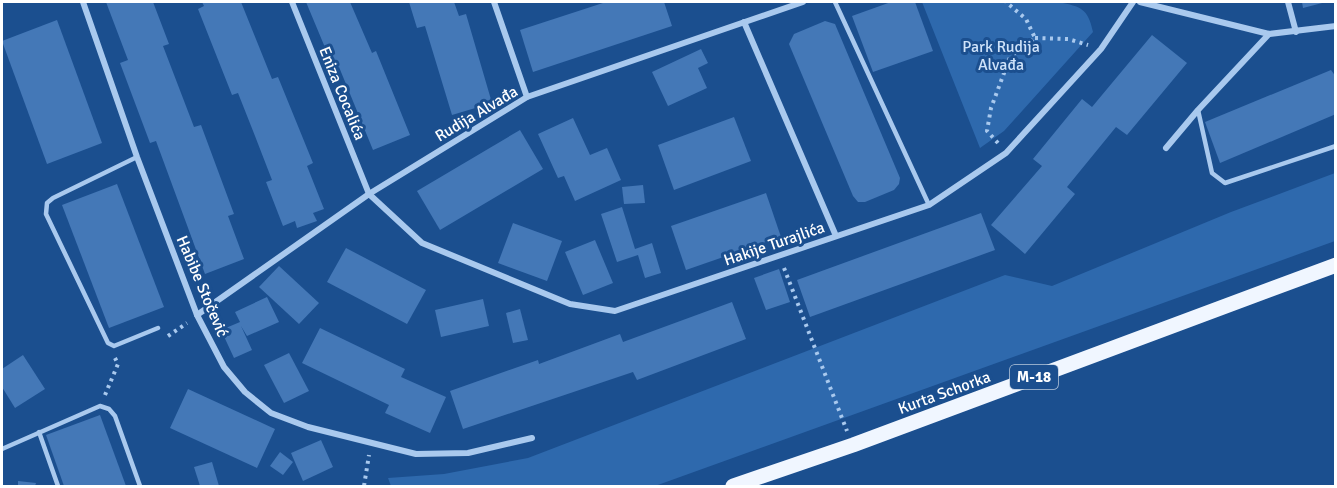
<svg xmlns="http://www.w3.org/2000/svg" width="1337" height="488" font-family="Signika,sans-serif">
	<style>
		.green { fill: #2e69ad }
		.building { fill: #4478b7 }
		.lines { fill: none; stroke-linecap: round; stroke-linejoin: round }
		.path { stroke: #a9c9ee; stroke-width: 4; stroke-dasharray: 3 4.5; stroke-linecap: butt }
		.lane { stroke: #a9c9ee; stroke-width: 4.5 }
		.street { stroke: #a9c9ee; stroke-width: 6 }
		.primary { stroke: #f0f6ff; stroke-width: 15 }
		.labels { text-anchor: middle; stroke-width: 6; stroke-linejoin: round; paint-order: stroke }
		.shield { fill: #1b4f8f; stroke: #bbcadd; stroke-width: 1.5 }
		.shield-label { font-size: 15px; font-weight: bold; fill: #fff }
		.park-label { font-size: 16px; fill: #cfe3fa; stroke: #1b4f8f }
		.street-label { font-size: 16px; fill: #fff; stroke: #1b4f8f }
	</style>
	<rect width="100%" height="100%" fill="#1b4f8f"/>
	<g class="green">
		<path d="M922 2H1059C1081 7 1088 8 1093 32L1004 131 980 148Z"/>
		<path d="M1335 173V241L655 486H391L388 478 444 474 528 458 1005 275 1052 286 1231 212Z"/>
	</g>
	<g class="building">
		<path d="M106 2H153L169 44 163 46 194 127 201 125 234 214 228 216 244 259 205 274 156 141 150 143 120 63 128 60Z"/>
		<path d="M202 2H241L272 79 278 77 313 163 307 166 324 209 313 213 317 221 297 228 295 221 283 226 266 182 272 180 255 136 238 93 232 95 198 9 204 6Z"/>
		<path d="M306 2H350L372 53 376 51 410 135 373 150 339 67 334 69Z"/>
		<path d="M409 2H454L459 16 466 14 492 103 452 115 425 26 417 28Z"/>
		<path d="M606 2H664L672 26 533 72 520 30Z"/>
		<path d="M891 2H915L933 51 873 72 852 16Z"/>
		<path d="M1302 2H1326L1303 8Z"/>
		<path d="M57 20 102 143 47 164 2 41Z"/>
		<path d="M825 21 835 24 900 178 899 184 894 190 865 202H858L853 196 789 44 794 34Z"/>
		<path d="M1152 35 1187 63 1127 135 1116 127 1067 187 1075 194 1025 254 991 225 1042 166 1033 159 1082 99 1092 107Z"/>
		<path d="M701 49 708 63 698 68 707 88 668 106 652 72Z"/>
		<path d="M1331 70 1336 77V114L1220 163 1205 122Z"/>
		<path d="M734 117 751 161 674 190 658 145Z"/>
		<path d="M573 118 590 155 607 148 621 180 575 201 564 176 558 178 538 134Z"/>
		<path d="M520 130 543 169 440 230 417 191Z"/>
		<path d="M117 184 164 307 109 328 62 205Z"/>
		<path d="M643 185 645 203 624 204 622 187Z"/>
		<path d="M766 193 781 237 686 270 671 226Z"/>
		<path d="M622 207 635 249 652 243 661 273 645 278 638 255 617 262 601 214Z"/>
		<path d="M981 213 995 250 810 317 797 280Z"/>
		<path d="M513 223 562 241 547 281 498 263Z"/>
		<path d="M595 240 613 283 583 295 565 252Z"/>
		<path d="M346 248 426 290 407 324 327 282Z"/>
		<path d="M279 266 319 303 299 324 259 287Z"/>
		<path d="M779 269 790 302 766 310 754 278Z"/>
		<path d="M267 297 279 322 247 336 241 326 252 350 234 358 221 330 240 322 235 312Z"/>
		<path d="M483 299 489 326 441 337 435 310Z"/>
		<path d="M732 302 746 339 637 380 633 372 463 429 450 391 538 360 539 364 620 334 623 342Z"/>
		<path d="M520 309 528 340 513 343 506 313Z"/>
		<path d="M320 328 405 369 401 377 446 397 430 433 385 413 389 405 302 363Z"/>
		<path d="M289 353 309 391 284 403 264 365Z"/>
		<path d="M23 355 45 389 15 408 2 387V369Z"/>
		<path d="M188 389 275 429 257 468 170 428Z"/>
		<path d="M100 415 126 486H64L46 435Z"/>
		<path d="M321 440 333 467 303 481 291 453Z"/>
		<path d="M280 452 293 462 283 475 270 466Z"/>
		<path d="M212 462 219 486H200L194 467Z"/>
		<path d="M18 481 36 483 35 486H18Z"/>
	</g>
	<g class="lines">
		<g class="path">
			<path d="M1035 38 1068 39 1088 45"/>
			<path d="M998 143 987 131 991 108 1010 57 1035 38 1026 19 1006 2"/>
			<path d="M784 268 847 431"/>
			<path d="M168 336 187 323"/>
			<path d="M105 395 118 364 115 358"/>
			<path d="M364 486 369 455"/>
		</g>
		<g class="lane">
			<path d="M835 2 929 205"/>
			<path d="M1198 110 1212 173 1225 183 1336 146"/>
			<path d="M137 157 53 198 47 203 46 214 108 343 114 346 158 328"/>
			<path d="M39 432 58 486"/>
			<path d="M2 449 100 406 109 409 115 416 140 486"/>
		</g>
		<g class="street">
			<path d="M83 2 137 157 197 315 224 367 245 392 271 413 308 427 416 454 468 453 532 438"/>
			<path d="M292 2 369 194 422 243 570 304 615 311 929 205 1006 153 1101 49 1133 2"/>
			<path d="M494 2 527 97"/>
			<path d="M1140 2 1269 34 1336 26"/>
			<path d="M1288 2 1296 32"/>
			<path d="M744 22 836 236"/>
			<path d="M1166 148 1198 110 1269 34"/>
			<path d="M197 315 369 194 527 97 803 2"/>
		</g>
		<path class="primary" d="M733 486 853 445 1336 265"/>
	</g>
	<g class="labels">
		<rect class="shield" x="1010" y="365" width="48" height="24" rx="4.5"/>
		<g class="shield-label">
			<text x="1034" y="382">M-18</text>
		</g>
		<g class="park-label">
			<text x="1001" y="52">Park Rudija<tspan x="1001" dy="18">Alvađa</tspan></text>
		</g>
		<g class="street-label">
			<text transform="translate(343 93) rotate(68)" y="6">Eniza Cocalića</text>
			<text transform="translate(476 113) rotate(-31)" y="6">Rudija Alvađa</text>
			<text transform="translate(774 243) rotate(-19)" y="6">Hakije Turajlića</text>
			<text transform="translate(203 286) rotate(67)" y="6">Habibe Stočević</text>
			<text transform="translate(944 392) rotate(-20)" y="6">Kurta Schorka</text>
		</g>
	</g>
	<rect width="1337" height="488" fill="none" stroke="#ffffff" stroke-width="6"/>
</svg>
